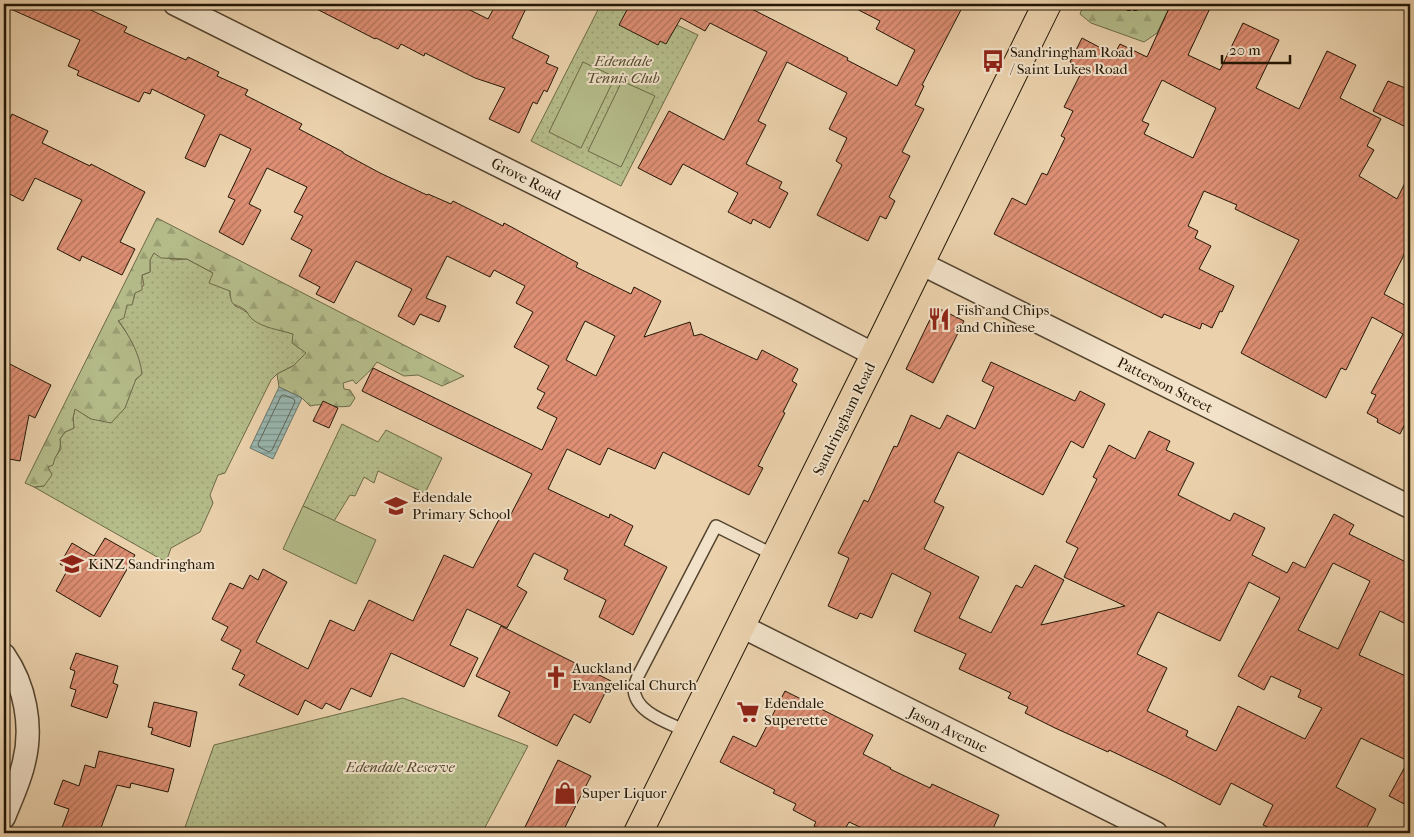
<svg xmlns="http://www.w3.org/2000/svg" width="1414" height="837" font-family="'IM FELL French Canon',serif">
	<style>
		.grass { fill: url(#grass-dots); stroke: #6c6a48 }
		.forest { fill: url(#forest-firs); stroke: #6c6a48 }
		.pitch { fill: #b5bd8b; stroke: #6c6a48 }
		.water { fill: url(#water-rules); stroke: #6a766b }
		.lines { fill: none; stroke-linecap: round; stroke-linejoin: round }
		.shore { stroke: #5e665a; stroke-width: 1 }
		.building { fill: url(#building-hatch); stroke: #231605; fill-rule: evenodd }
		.lane-casing { stroke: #55452f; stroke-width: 14 }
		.street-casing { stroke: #55452f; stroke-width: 25 }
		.primary-casing { stroke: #231605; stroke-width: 30 }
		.path { stroke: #231605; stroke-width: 3; stroke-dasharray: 4 2.5; stroke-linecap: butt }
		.lane { stroke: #f2e2ca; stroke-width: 11 }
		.street { stroke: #f2e2ca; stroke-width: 22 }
		.primary { stroke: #ebd2ad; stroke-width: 28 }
		.labels { text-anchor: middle; stroke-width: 4; stroke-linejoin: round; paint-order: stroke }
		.poi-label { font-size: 15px; fill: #231605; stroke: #f2e2ca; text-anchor: start }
		.park-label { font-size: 15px; font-style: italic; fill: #4f482d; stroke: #f2e2ca }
		.street-label { font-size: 15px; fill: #231605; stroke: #f2e2ca }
	</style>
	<defs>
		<pattern id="grass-dots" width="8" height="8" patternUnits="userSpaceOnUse" patternTransform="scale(1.25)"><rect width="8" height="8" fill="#b5bd8b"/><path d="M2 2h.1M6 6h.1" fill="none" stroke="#9ba276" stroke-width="1.8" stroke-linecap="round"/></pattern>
		<pattern id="forest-firs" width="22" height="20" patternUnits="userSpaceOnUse" patternTransform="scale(1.25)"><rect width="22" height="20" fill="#b5bd8b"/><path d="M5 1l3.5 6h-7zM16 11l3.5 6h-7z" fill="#9ba276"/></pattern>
		<pattern id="water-rules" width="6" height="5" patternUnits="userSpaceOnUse" patternTransform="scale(1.25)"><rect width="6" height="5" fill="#99b6af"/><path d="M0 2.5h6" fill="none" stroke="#7c938c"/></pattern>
		<pattern id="building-hatch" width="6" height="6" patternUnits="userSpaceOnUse" patternTransform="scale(1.25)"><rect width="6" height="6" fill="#de8f74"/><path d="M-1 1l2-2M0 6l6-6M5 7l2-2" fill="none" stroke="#b4745d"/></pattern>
	</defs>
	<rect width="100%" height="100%" fill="#ebd2ad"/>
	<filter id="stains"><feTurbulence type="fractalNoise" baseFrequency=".004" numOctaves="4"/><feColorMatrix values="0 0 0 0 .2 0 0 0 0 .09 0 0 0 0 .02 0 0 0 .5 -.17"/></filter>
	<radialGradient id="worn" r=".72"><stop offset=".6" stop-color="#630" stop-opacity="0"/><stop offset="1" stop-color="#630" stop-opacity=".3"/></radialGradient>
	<g class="grass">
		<path d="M601 4H633L698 35 621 186 531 141Z"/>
		<path d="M154 252 173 260 187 259 213 273 230 291V296L235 306C247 310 254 320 265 325 274 329 284 331 293 334L306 353 293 366 277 374 271 380 225 473 218 475 210 495 213 503 200 532 171 548 166 562 34 487 44 486 48 467 61 449 60 439 65 432 74 428 73 418 75 408 91 419 142 374 125 330 118 320 127 305 134 298 135 293 144 285 142 275 150 272V260Z"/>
		<path d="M342 424 378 442 386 430 442 458 425 493 378 471 374 483 364 477 355 496 350 495 334 521 303 506Z"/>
		<path d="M403 698 528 746 482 833H183L214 745Z"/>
	</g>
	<g class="forest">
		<path d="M1084 4H1171L1157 33 1144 42 1091 23 1080 14Z"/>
		<path d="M157 218 464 376 442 386 418 375 404 376 377 362C371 371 364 376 356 384L353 380 343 383 344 389 350 390 355 398 350 406C333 409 326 402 310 406L302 398 279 387 277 374 293 366 306 353 292 343 293 334C280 330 263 328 252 319 249 317 248 312 245 310 235 302 231 309 230 291L209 283 213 273 187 259 161 258 154 253 150 260V272L142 275V290L135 293 132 305H127L124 318 118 321C130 336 140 355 142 374L136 379 125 408 111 423 91 419 75 409 73 418 74 428 65 432 60 439C62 453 55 453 53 465L48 467 52 475 44 486 34 487 25 483Z"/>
	</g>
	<g class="pitch">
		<path d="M583 62 615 77 581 148 549 132Z"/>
		<path d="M622 81 655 96 621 167 588 151Z"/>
		<path d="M303 506 376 540 356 584 283 549Z"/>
	</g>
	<path class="water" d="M279 387 302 398 273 459 250 448Z"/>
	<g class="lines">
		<path class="shore" d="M284 395 294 399 295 402 272 450 269 452 259 447 258 444 281 396Z"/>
	</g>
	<g class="building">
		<path d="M4 4H78L127 27 124 32 186 60 188 57 219 72 217 76 248 90 245 95 302 124 299 129 343 152V153L380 173 427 195 428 194 451 204 453 201 503 226 504 223 578 263 576 267 631 294 634 287 661 301 644 337 690 322 694 336 701 334 757 360 762 350 798 369 792 381 797 384 783 412 785 413 758 466 763 468 749 495 663 452 655 469 608 448 600 465 567 449 548 489 609 518 610 514 633 526 624 545 667 567 633 635 599 617 606 600 564 579 568 570 534 553 517 586 527 592 507 628 467 609 450 645 478 658 464 687 391 653 371 697 351 688 340 710 326 703 322 709 305 700 298 715 239 685 245 675 232 669 241 650 221 640 228 627 212 619 230 583 243 589 250 575 258 580 263 569 287 582 256 642 308 669 330 620 354 631 369 600 413 621 444 555 473 568 503 512 510 516 532 474 362 391 373 368 542 450 557 418 537 408 545 393 537 389 549 366 514 347 533 312 516 303 525 286 494 270 490 277 447 256 426 298 446 306 439 322 420 314 414 325 398 316 412 289 356 261 334 303 316 294 320 287 299 276 312 250 291 239 303 216 294 212 307 187 267 168 249 204 261 210 243 245 219 232 235 200 228 197 251 149 220 134 205 167 185 158 205 115 152 89 150 94 144 92 139 102 77 75 79 71 68 66 80 40 4 6ZM585 321 615 336 596 376 566 360Z"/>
		<path d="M307 4H458L488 19 496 4H528L512 38 549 56 546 63 558 68 547 92 544 90 537 104 533 102 519 133 489 119 505 88 475 78 425 53 424 56 401 44 398 49 376 38 375 39Z"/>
		<path d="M630 4H742L848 58 847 60 897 86 915 50 876 29 880 21 847 4H964L922 85 924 86 915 105 924 109 902 152 910 156 889 197 895 201 886 219 880 216 868 241 817 215 842 165 836 161 847 138 829 129 847 93 787 62 758 121 766 125 746 164 782 182 779 188 788 193 770 228 753 219 751 224 728 212 738 193 683 164 671 185 638 168 669 111 724 140 767 52 710 23 705 31 681 18 666 44 660 41 658 45 619 25Z"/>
		<path d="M1171 4H1212L1188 55 1220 70 1243 23 1279 40 1256 88 1299 109 1327 51 1356 65 1340 98 1381 119 1367 146 1374 150 1359 176 1397 199 1410 173V255L1405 253 1384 294 1410 308V414L1400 434 1377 422 1378 419 1367 413 1376 395 1371 393 1403 334 1372 317 1346 370 1341 368 1326 398 1241 353 1299 240 1235 209 1237 205 1204 191 1188 226 1198 231 1195 238 1211 246 1199 269 1234 286 1222 312 1220 311 1212 328 1202 323 1200 329 1164 314 1162 318 994 234 1012 198 1026 205 1042 173 1047 175 1065 138 1061 136 1073 111 1064 107 1083 69 1070 62 1082 38 1114 55 1120 44 1147 57ZM1162 80 1216 108 1193 158 1144 134 1149 124 1142 121Z"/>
		<path d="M1388 81 1410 90V129L1373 111Z"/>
		<path d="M12 114 48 131 42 143 90 166 91 164 145 192 120 242 135 249 122 275 82 256 80 261 57 249 82 200 35 178 23 201 4 191V132Z"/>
		<path d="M936 307 964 321 933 383 906 369Z"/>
		<path d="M4 361 51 385 35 418 29 415 20 461 4 458Z"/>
		<path d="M991 362 1075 401 1080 391 1105 404 1083 448 1071 441 1043 495 958 452 934 502 944 507 924 549 979 577 959 618 991 633 1016 585 1022 588 1035 565 1064 580 1041 625 1125 606 1064 577 1078 548 1066 542 1097 479 1093 477 1109 445 1135 459 1149 431 1170 441 1166 450 1194 463 1178 495 1230 521 1234 513 1265 528 1252 555 1287 573 1293 562 1305 568 1334 514 1354 525 1349 534 1410 564V626L1380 611 1359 655 1410 678V807L1389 796 1408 761 1361 738 1336 787 1376 809 1364 833H1280L1263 825 1273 805 1231 783 1220 805 1166 777 1109 750 1108 752 1055 728 1025 713 1028 707 1008 698 1011 693 959 669 966 654 914 631 931 593 892 573 872 618 860 613 857 619 828 606 849 558 838 553 864 500 868 502 894 446 897 447 911 415 940 429 947 415 975 429 994 387 982 381ZM1333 563 1370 581 1338 649 1298 630ZM1249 582 1280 598 1238 676 1264 690 1271 676 1301 690 1298 697 1322 708 1305 739 1238 706 1216 751 1186 736 1188 731 1147 711 1167 668 1137 654 1158 612 1220 641Z"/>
		<path d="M323 401 338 408 329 428 313 421Z"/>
		<path d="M105 538 135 555 100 617 56 591 68 569 60 564 72 543 94 556Z"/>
		<path d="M501 626 611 681 590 723 574 714 557 746 498 716 510 692 476 676Z"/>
		<path d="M76 653 118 666 113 683 118 685 107 718 71 706 76 690 70 688 75 671 70 669Z"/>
		<path d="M785 691 873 735 863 754 891 768 890 769 930 788 932 784 999 815 991 833H873L849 822 843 833H828L814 826 816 822 793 810 796 804 773 793 775 790 720 762 733 736 756 747Z"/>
		<path d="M154 702 197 712 190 747 151 734 153 728 148 727Z"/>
		<path d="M99 751 174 769 168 792 131 783 130 788 117 785 99 833H60L69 809 54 804 63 780 79 786 85 765 95 768Z"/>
		<path d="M558 760 591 776 562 833H522Z"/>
	</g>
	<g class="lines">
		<defs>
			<path id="lane" d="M688 732C670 723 633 713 634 687 635 684 637 679 638 676L716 526 776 556"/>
			<g id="street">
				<path d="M175 4 792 312 875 355"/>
				<path d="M920 263 1410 507"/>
				<path d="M741 626 1156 833"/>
				<path d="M4 655C25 685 33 726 24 762 20 781 11 799 4 817"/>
			</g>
			<path id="primary" d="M638 833 875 355 1047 4"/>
		</defs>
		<use href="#lane" class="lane-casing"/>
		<use href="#street" class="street-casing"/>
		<use href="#primary" class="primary-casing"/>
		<path class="path" d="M1115 4C1125 12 1141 11 1151 4"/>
		<use href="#lane" class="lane"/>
		<use href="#street" class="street"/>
		<use href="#primary" class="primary"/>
	</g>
	<defs>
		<symbol id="bus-bare" viewBox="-9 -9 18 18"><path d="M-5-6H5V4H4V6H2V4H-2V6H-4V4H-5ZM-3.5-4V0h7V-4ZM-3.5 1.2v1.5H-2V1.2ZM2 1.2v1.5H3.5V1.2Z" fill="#8f2418" stroke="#f2e2ca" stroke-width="2.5" paint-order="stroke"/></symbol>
		<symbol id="restaurant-bare" viewBox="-9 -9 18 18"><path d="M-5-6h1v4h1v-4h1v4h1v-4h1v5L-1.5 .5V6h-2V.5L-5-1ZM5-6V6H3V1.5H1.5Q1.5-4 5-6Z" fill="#8f2418" stroke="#f2e2ca" stroke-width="2.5" paint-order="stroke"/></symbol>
		<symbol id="school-bare" viewBox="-9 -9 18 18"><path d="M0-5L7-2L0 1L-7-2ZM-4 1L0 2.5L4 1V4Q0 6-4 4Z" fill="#8f2418" stroke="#f2e2ca" stroke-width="2.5" paint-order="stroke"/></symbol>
		<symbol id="church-bare" viewBox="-9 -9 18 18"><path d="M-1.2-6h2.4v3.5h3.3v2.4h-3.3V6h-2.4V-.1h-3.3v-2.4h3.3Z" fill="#8f2418" stroke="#f2e2ca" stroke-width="2.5" paint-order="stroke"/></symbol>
		<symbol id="supermarket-bare" viewBox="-9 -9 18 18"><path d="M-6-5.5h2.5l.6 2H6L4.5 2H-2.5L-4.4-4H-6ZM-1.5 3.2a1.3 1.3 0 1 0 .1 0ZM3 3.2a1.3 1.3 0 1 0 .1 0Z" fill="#8f2418" stroke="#f2e2ca" stroke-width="2.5" paint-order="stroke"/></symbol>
		<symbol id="shop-bare" viewBox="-9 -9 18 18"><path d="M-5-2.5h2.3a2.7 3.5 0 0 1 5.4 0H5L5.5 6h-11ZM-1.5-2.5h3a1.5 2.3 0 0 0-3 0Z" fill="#8f2418" stroke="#f2e2ca" stroke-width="2.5" paint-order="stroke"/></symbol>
	</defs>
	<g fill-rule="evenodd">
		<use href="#bus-bare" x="977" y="45" width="32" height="32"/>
		<use href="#restaurant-bare" x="923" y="303" width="32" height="32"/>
		<use href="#school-bare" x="380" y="490" width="32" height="32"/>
		<use href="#school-bare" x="56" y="548" width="32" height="32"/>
		<use href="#church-bare" x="540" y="661" width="32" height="32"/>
		<use href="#supermarket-bare" x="732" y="696" width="32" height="32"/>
		<use href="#shop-bare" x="549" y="777" width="32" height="32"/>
	</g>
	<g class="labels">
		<g class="poi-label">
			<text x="1010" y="57">Sandringham Road<tspan x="1010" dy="17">/ Saint Lukes Road</tspan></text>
			<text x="956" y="315">Fish and Chips<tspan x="956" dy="17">and Chinese</tspan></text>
			<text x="412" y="502">Edendale<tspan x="412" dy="17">Primary School</tspan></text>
			<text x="88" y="569">KiNZ Sandringham</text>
			<text x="572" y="673">Auckland<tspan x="572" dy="17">Evangelical Church</tspan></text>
			<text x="764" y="708">Edendale<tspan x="764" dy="17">Superette</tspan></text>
			<text x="582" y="798">Super Liquor</text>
		</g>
		<g class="park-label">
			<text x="623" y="66">Edendale<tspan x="623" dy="17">Tennis Club</tspan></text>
			<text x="400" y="772">Edendale Reserve</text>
		</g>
		<g class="street-label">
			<text transform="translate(526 179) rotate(27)" y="5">Grove Road</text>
			<text transform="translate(1165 385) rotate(27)" y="5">Patterson Street</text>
			<text transform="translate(844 419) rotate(-64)" y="5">Sandringham Road</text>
			<text transform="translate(948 730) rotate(26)" y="5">Jason Avenue</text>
		</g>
	</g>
	<rect width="1414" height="837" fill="none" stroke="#ebd2ad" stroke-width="20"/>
	<rect x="5" y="5" width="1404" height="827" fill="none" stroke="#231605" stroke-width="2.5"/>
	<rect x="10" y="10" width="1394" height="817" fill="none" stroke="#231605"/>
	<path d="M1222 55v8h68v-8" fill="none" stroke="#231605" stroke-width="2.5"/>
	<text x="1229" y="55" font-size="15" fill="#231605" stroke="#f2e2ca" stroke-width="4" paint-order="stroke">20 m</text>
	<rect width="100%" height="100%" filter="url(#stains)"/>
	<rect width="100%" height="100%" fill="url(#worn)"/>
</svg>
